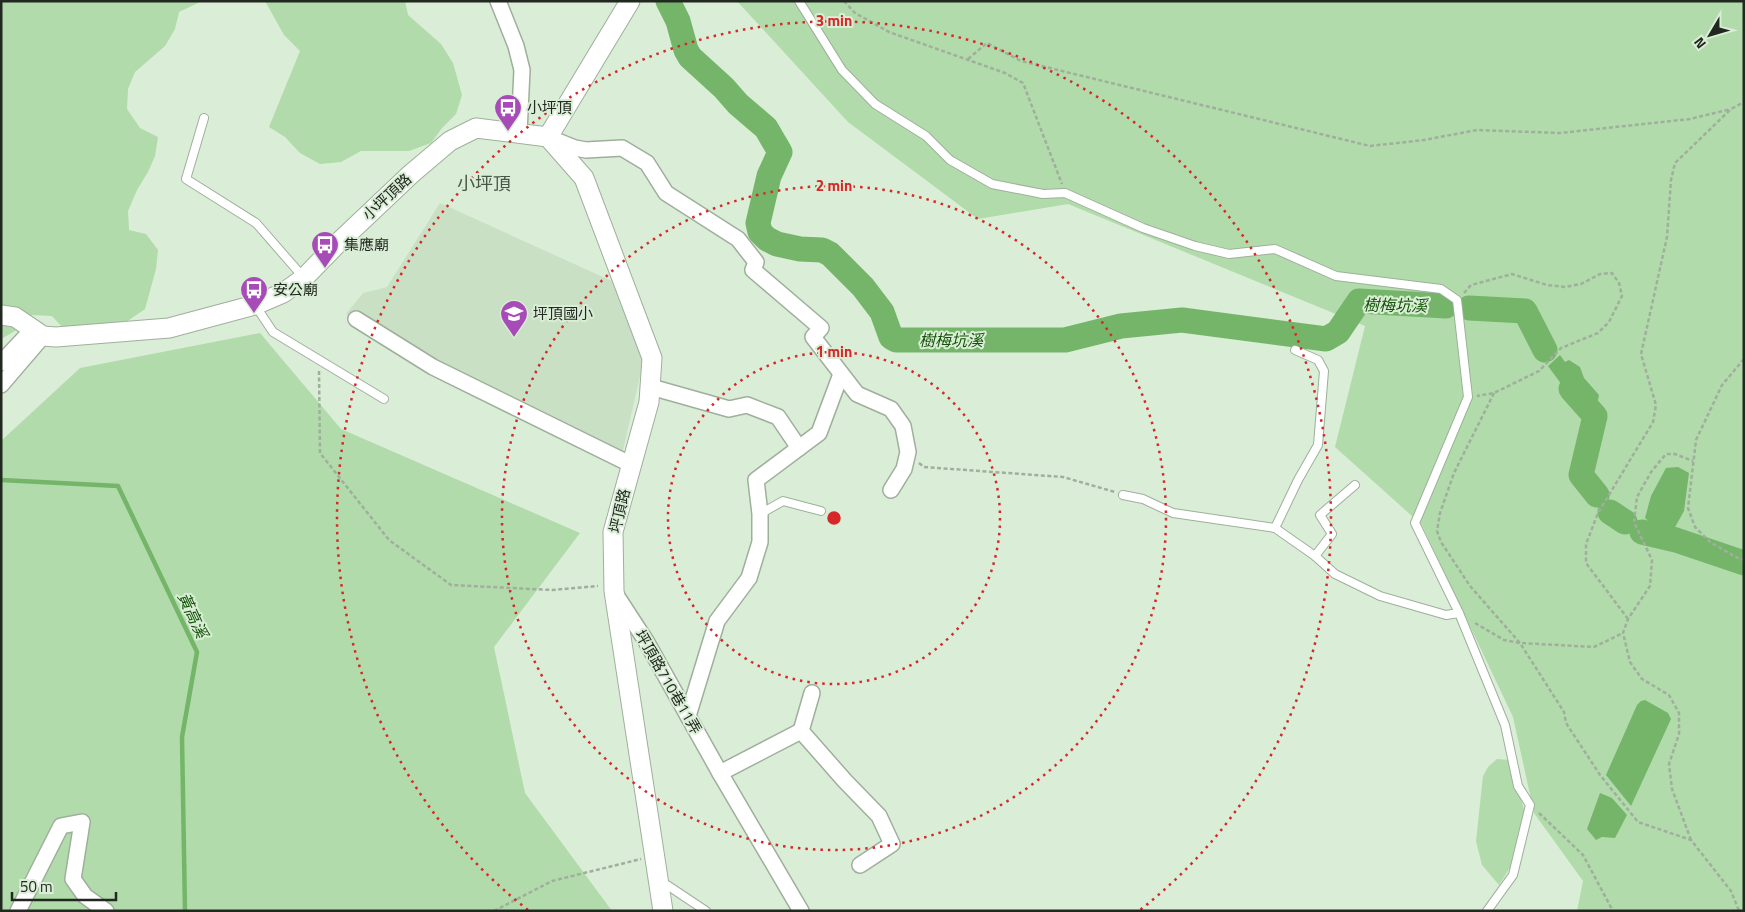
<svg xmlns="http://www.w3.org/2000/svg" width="1745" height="912" font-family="'Titillium Web','Noto Sans TC',sans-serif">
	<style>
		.built { fill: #c9e0c5 }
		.green { fill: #b1dbaa }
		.water { fill: #74b56a }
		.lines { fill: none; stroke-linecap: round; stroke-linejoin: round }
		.stream { stroke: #74b56a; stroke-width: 4.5 }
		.river { stroke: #74b56a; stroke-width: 25 }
		.service-casing { stroke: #9eb09b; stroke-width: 10 }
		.minor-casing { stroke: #9eb09b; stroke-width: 18 }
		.tertiary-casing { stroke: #9eb09b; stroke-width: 21 }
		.path { stroke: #a0af9d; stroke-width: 2.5; stroke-dasharray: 4 2.5; stroke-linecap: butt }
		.service { stroke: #fff; stroke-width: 8 }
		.minor { stroke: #fff; stroke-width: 15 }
		.tertiary { stroke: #fff; stroke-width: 19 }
		.ring { fill: none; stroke: #d62828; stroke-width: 2.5; stroke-dasharray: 2.5 5 }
		.labels { text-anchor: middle; stroke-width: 4; stroke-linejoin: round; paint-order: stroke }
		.poi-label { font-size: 15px; fill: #20281f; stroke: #daedd6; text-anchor: start }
		.street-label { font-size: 15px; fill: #20281f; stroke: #daedd6 }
		.water-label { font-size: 16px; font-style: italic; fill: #135407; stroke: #daedd6 }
		.quarter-label { font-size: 18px; fill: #475744; stroke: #daedd6 }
		.centre { fill: #d62828; stroke: #daedd6; stroke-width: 2.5 }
		.ring-label { font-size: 15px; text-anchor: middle; font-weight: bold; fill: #d62828; stroke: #daedd6; stroke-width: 4; stroke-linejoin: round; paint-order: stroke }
	</style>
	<rect width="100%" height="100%" fill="#daedd6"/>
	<path class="built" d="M440 203 616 283 643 363 621 459 346 314 363 293 387 287Z"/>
	<g class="green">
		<path d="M1 1H202L179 12 175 29 165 46 135 72 128 89 127 109 140 128 158 137 155 156 148 172 137 190 128 211 129 230 146 234 158 250 156 269 145 309 110 333 66 331 52 316 31 315 15 331 1 339Z"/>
		<path d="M265 1H405L408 15 441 44 453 63 462 95 456 114 442 128 431 143 409 151H361L341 162 320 164 300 153 285 137 269 127 300 51 284 35Z"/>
		<path d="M737 1H1744V911H1577L1583 881 1534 813 1513 717 1422 525 1335 447 1365 326 1068 204 978 219 848 122Z"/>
		<path d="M260 333 341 429 580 533 494 647 525 793 612 911H1V441L80 368Z"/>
		<path d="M1497 759 1510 760 1525 813 1514 861 1499 885 1482 865 1476 841 1483 776 1488 767Z"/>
	</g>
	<g class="water">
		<path d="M1560 355 1565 362 1569 360 1580 367 1584 378 1599 395C1596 408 1598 418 1583 422L1584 409 1576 404 1548 366Z"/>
		<path d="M1678 467 1689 473 1684 511 1674 529 1653 525 1645 518 1651 496 1666 468Z"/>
		<path d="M1645 700 1668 713 1671 719 1631 806 1606 775 1637 705 1641 701Z"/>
		<path d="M1600 793 1612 798 1627 815 1615 838 1602 837 1596 840 1587 829Z"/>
	</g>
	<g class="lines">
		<path class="stream" d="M1 480 118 486 197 652 182 737 185 911"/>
		<g class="river">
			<path d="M668 1 678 21 686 50 690 57 724 88 738 104 766 128 780 152 769 176 758 223 760 232 767 239 777 244 800 249 822 250 830 254 863 287 882 312 891 337 896 340H1065L1121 326 1182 320 1326 339 1338 332 1359 301 1446 306"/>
			<path d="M1469 308 1525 311 1545 350"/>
			<path d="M1571 389 1595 416 1581 475 1597 495"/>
			<path d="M1610 512 1625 522"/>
			<path d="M1642 532 1676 540 1744 563"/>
		</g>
		<defs>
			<g id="service">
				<path d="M799 1 842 70 875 104 926 136 950 160 992 184 1043 194 1065 193 1143 228 1195 246 1229 254 1275 249 1336 276 1441 289 1457 300 1468 397 1415 523 1459 613 1505 725 1518 786 1530 805 1513 875 1487 911"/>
				<path d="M204 118 186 179 256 223 304 278"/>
				<path d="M255 305 273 332 384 399"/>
				<path d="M1123 495 1143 499 1173 513 1275 528 1315 556 1335 574 1380 596 1446 615 1459 613"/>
				<path d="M760 514 783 501 821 511"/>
				<path d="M1275 528 1298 480 1318 445 1324 371 1318 360 1295 350"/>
				<path d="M1315 556 1332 534 1320 515 1355 485"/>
				<path d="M661 881 706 911"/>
			</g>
			<g id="minor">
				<path d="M498 1 516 46 522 70 519 133"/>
				<path d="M550 138 575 148 586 150 622 148 647 163 666 193 738 239 756 262 753 270 821 328 813 337 857 394 891 409 903 426 908 452 904 469 891 490"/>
				<path d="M356 319 433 367 632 465"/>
				<path d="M1 363 33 329"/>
				<path d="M1 385 43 336"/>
				<path d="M651 387 729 409 747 405 778 417 799 448"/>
				<path d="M616 595 646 641 720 773 801 911"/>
				<path d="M688 716 717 621 749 578 760 542V514L756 480 819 433 841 374"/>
				<path d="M801 731 812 693"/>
				<path d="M720 773 801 731 845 781 879 816 892 844 860 865"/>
				<path d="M18 911 61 826 82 822 73 879 85 896 106 911"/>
			</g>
			<g id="tertiary">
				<path d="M548 137 584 178 652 358 649 402 613 532 614 591 663 911"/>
				<path d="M548 137 630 1"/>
				<path d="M1 315 15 317 43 336 56 337 169 328 255 305 283 293 304 278 337 244 411 174 450 141 476 128 548 137"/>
			</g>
		</defs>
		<use href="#service" class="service-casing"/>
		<use href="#minor" class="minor-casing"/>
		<use href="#tertiary" class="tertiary-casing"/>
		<g class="path">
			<path d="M844 1 855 13 889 32 1005 73 1023 83 1062 184"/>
			<path d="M968 59 987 43 1021 61 1370 146 1424 140 1477 130 1560 133 1690 119 1731 109"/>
			<path d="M1464 293 1471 285 1512 274 1547 285 1565 287 1581 284 1600 274 1612 273 1619 283 1622 296 1609 322 1598 333 1561 348 1539 371 1494 393 1477 396"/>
			<path d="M1744 359 1722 385 1696 440 1688 508 1695 527 1710 542 1736 557 1744 560"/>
			<path d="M319 371 320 453 389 540 451 585 552 590 598 586"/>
			<path d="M1494 393 1454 473 1440 513 1437 531 1441 542 1470 586 1520 643 1564 712 1566 723 1600 775 1638 822 1691 840 1731 891 1739 911"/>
			<path d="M919 463 924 467 1063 477 1115 492"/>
			<path d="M1628 619 1586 563V544L1598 513 1653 422 1656 405 1641 354 1667 237 1671 180 1675 163 1731 109 1744 102"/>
			<path d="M1475 623 1504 640 1520 643 1594 647 1623 633"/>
			<path d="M1539 813 1583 855 1613 911"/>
			<path d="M1691 840 1672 789 1669 764 1679 734V713L1669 695 1642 679 1630 662 1623 633 1628 619 1650 586 1652 560 1634 522 1637 497 1651 472 1666 454H1675L1693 461"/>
			<path d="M494 911 552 881 641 859"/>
		</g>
		<use href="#service" class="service"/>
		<use href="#minor" class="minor"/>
		<use href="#tertiary" class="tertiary"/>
	</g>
	<g class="ring">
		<circle cx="834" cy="518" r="166"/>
		<circle cx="834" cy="518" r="332"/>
		<path d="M528 910A497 497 0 1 1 1140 910"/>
	</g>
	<defs>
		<symbol id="bus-pin" viewBox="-11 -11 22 30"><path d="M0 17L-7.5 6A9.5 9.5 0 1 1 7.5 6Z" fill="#a64bb7" stroke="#daedd6"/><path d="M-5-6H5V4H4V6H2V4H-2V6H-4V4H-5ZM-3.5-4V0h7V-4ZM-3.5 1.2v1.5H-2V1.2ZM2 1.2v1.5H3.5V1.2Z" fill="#fff"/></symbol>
		<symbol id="school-pin" viewBox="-11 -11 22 30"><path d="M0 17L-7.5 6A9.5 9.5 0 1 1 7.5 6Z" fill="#a64bb7" stroke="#daedd6"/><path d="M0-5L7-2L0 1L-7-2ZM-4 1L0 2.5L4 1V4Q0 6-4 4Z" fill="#fff"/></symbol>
	</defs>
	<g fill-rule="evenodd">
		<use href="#bus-pin" x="492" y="92" width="32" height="43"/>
		<use href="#bus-pin" x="309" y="229" width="32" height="43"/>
		<use href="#bus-pin" x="238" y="274" width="32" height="43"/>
		<use href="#school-pin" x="498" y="298" width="32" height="43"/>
	</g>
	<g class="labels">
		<g class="poi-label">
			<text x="527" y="113">小坪頂</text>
			<text x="344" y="250">集應廟</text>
			<text x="273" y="295">安公廟</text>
			<text x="533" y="319">坪頂國小</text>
		</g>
		<g class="street-label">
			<text transform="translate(387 197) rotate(-43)" y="5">小坪頂路</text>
			<text transform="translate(620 511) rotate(-77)" y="5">坪頂路</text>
			<text transform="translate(668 682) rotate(60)" y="5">坪頂路710巷11弄</text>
		</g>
		<g class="water-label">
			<text transform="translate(1395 305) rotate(1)" y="6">樹梅坑溪</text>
			<text x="951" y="346">樹梅坑溪</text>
			<text transform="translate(193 615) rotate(65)" y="6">黃高溪</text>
		</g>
		<g class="quarter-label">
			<text x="484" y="190">小坪頂</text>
		</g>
	</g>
	<circle cx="834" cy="518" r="8" class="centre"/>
	<g class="ring-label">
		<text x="834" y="26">3 min</text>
		<text x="834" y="191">2 min</text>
		<text x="834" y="357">1 min</text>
	</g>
	<rect width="1745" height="912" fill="none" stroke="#20281f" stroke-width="5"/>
	<g transform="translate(1710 35) rotate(232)" stroke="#daedd6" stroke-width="4" paint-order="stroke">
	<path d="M0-4L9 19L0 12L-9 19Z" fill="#20281f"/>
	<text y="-8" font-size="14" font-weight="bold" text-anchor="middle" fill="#20281f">N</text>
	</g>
	<path d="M12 892v8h104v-8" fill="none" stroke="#20281f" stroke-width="2.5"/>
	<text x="20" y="892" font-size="15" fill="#20281f" stroke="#daedd6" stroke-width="4" paint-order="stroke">50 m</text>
</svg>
